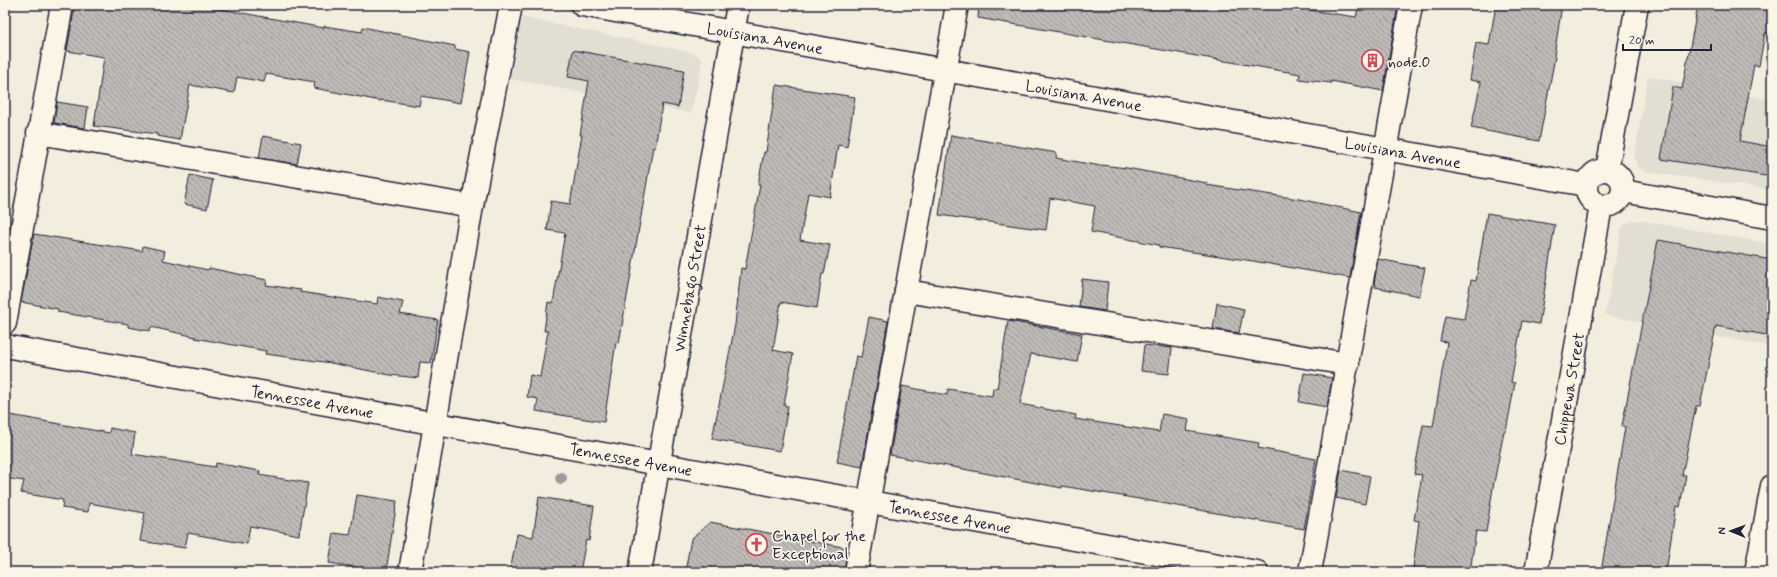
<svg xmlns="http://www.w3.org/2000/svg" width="1777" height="577" font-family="Mynerve,sans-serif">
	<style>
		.built { fill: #e3ded2 }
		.building { fill: url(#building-back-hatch); stroke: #22223b }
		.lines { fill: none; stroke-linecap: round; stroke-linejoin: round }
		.minor-casing { stroke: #22223b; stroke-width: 25 }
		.major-casing { stroke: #22223b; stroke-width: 25 }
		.minor { stroke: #fcf5e5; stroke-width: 22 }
		.major { stroke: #fcf5e5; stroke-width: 22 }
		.tree { fill: #9d9a9b }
		.labels { text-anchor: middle; stroke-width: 3.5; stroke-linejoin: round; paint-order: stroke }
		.street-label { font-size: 16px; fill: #22223b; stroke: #fcf5e5 }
		.poi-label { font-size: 16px; fill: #22223b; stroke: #fcf5e5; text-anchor: start }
	</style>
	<defs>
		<pattern id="building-back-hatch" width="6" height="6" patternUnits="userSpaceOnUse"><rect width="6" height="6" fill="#bfbab6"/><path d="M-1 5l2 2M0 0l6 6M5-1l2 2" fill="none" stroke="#9b9795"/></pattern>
	</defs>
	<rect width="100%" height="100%" fill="#f3edde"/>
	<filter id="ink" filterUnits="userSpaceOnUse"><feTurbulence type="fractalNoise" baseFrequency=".025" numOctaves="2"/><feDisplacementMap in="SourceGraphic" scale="8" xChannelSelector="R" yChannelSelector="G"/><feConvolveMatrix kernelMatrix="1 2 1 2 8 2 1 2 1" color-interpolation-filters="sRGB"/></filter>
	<g filter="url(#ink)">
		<g class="built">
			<path d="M521 17 691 52 697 55 702 60 701 69 691 113 510 79Z"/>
			<path d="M1648 76 1772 100V190L1644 171 1639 168 1634 159Z"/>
			<path d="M1639 220 1772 244V347L1605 315 1621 230 1624 225 1631 221Z"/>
		</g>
		<g class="building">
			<path d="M75 5H199L324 28V26L362 32 363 27 455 46V49L470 52 461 103 421 96 419 106 381 100V101L314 88 315 82 266 74 264 82 237 77 234 93 190 85 180 140 157 136V134L94 126 104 57 67 51Z"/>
			<path d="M979 5H1297V8L1356 17 1359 5 1397 11 1383 91 1331 81V83L1299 79 1300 74 978 18Z"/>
			<path d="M1496 5H1562L1554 56 1555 57 1539 141 1471 128 1481 82 1470 80 1476 43 1489 45Z"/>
			<path d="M1698 5H1772V34L1765 33 1759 66 1754 65 1740 141 1772 147V177L1661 159 1673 87 1682 89Z"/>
			<path d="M573 50 684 70 678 107 662 104 655 148 653 147 619 343 616 342 604 422 536 411 538 399 527 397 530 375 540 377 548 331H544L548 302 553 303 565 233 547 230 551 201 570 204 582 135H580L589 81 568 77Z"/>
			<path d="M776 85 855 97 847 147 838 145 830 197 808 193 800 240 830 245 824 274H822L817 308 781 302 773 350 793 354 784 405 788 406 780 451 712 439 735 325 741 268 745 269 760 185H758L764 152H766Z"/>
			<path d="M57 102 88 107 85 128 54 123Z"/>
			<path d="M951 135 1057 153 1056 158 1101 166V165L1127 168 1207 183 1206 185 1299 199 1361 212 1350 278 1253 261 1159 247V245L1091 232 1095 206 1050 198 1046 230 939 215Z"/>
			<path d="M263 136 301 143 297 164 259 158Z"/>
			<path d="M190 175 213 180 207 209 184 204Z"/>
			<path d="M1487 213 1555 225 1539 324 1522 321 1511 382 1515 383 1506 431H1504L1493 488 1486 532 1476 531 1470 572H1437L1413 568 1419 521 1414 520 1422 475 1414 474 1423 425 1433 426 1447 342 1440 341 1445 316 1464 319 1471 280 1476 281Z"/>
			<path d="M34 234 142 251 143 246 165 251 163 260 208 270 209 268 267 280 266 285 301 290 300 292 377 304 378 297 403 302 400 314 438 320 431 363 420 362 418 378 390 375 331 363 265 354 266 351 195 338 196 337 151 327 150 331 128 327V324L58 312V309L21 302Z"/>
			<path d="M1658 240 1772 260V336L1716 326 1700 406H1696L1682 475H1686L1680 507 1676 506 1666 572H1601L1625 427 1622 426Z"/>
			<path d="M1378 259 1425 268 1419 296 1375 287 1376 284H1374Z"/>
			<path d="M1082 279 1108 282 1105 311 1079 307Z"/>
			<path d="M1217 303 1244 309 1239 333 1213 329Z"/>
			<path d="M869 317 888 321 862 467 837 462 856 356 861 357Z"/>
			<path d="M1008 321 1082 334 1077 362 1031 354 1020 404 1076 415 1075 419 1159 432 1162 414 1189 419 1187 431 1259 443 1258 448 1316 459 1304 529 1139 499 1062 486V488L890 455 902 386 947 395 948 389 992 396 993 388 997 389Z"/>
			<path d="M1144 345 1172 348 1169 374 1141 371Z"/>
			<path d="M1304 373 1332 378 1327 407 1299 402Z"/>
			<path d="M5 414 109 433 110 428 135 433 132 454 215 467 216 463 260 471 259 475 308 483 299 535 250 526 247 544 188 533 185 548 140 541 145 513 89 503 88 512 62 508 63 500 21 493 24 481 5 478Z"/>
			<path d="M1341 470 1370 476 1365 504 1336 498Z"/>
			<path d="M357 495 397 501 386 572 329 563 334 533 350 535Z"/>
			<path d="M539 497 594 506 589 541 586 540 580 572H510L517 534 533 537Z"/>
			<path d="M710 522 848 548 844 572H685L691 539Z"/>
		</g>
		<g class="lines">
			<defs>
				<g id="minor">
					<path id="s1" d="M582 5 1586 185"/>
					<path d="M38 133 472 206"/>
					<path d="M1623 191 1772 218"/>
					<path d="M906 291 1348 364"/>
					<path d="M5 323 62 5"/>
					<path id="s2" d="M5 346 1257 572"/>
					<path d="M410 572 472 206 511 5"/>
					<path id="s3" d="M640 572 738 5"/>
					<path d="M856 572 957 5"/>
					<path d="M1310 572 1411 5"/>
					<path d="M1756 572 1772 486"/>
				</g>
				<g id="major">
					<circle cx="1605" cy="188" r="18"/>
					<path d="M1607 170 1637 5"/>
					<path id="s4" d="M1536 572 1601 206"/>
				</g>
			</defs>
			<use href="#minor" class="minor-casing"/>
			<use href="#major" class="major-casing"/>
			<use href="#minor" class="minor"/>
			<use href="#major" class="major"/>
		</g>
		<circle class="tree" cx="561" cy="478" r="6"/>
	</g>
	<defs>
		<symbol id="building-ring" viewBox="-11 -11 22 22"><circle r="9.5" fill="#fcf5e5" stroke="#d1495b" stroke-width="1.5"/><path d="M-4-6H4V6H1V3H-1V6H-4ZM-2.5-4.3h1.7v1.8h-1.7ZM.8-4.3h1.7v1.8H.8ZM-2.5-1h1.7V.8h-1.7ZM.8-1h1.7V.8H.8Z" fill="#d1495b"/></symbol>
		<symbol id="church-ring" viewBox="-11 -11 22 22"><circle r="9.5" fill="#fcf5e5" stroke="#d1495b" stroke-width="1.5"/><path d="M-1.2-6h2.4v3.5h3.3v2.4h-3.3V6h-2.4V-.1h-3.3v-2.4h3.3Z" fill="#d1495b"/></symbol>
	</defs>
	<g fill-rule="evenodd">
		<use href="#building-ring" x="1360" y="48" width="25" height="25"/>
		<use href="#church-ring" x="744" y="532" width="25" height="25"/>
	</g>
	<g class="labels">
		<g class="street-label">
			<text dy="6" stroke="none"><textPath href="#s1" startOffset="186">Louisiana Avenue</textPath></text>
			<text dy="6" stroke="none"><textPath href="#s1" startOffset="510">Louisiana Avenue</textPath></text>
			<text dy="6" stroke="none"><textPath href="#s1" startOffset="834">Louisiana Avenue</textPath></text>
			<text dy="6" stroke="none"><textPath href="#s3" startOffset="288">Winnebago Street</textPath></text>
			<text dy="6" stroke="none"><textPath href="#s4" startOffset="186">Chippewa Street</textPath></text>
			<text dy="6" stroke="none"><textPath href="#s2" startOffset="312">Tennessee Avenue</textPath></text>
			<text dy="6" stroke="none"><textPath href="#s2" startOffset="636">Tennessee Avenue</textPath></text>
			<text dy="6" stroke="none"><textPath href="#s2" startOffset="960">Tennessee Avenue</textPath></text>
		</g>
		<g class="poi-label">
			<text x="1388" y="67">node.0</text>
			<text x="772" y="541">Chapel for the<tspan x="772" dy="18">Exceptional</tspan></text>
		</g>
	</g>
	<rect width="1777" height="577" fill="none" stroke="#fcf5e5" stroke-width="20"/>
	<rect x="10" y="10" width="1757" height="557" fill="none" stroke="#22223b" stroke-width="1.5" filter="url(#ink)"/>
	<g transform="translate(1731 531) rotate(271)" stroke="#fcf5e5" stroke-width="3" paint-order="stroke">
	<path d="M0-3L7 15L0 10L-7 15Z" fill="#22223b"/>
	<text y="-6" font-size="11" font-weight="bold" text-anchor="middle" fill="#22223b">N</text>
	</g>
	<path d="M1623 44v6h88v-6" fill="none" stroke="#22223b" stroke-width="2"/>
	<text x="1629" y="44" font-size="12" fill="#22223b" stroke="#fcf5e5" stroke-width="3" paint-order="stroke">20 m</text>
</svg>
